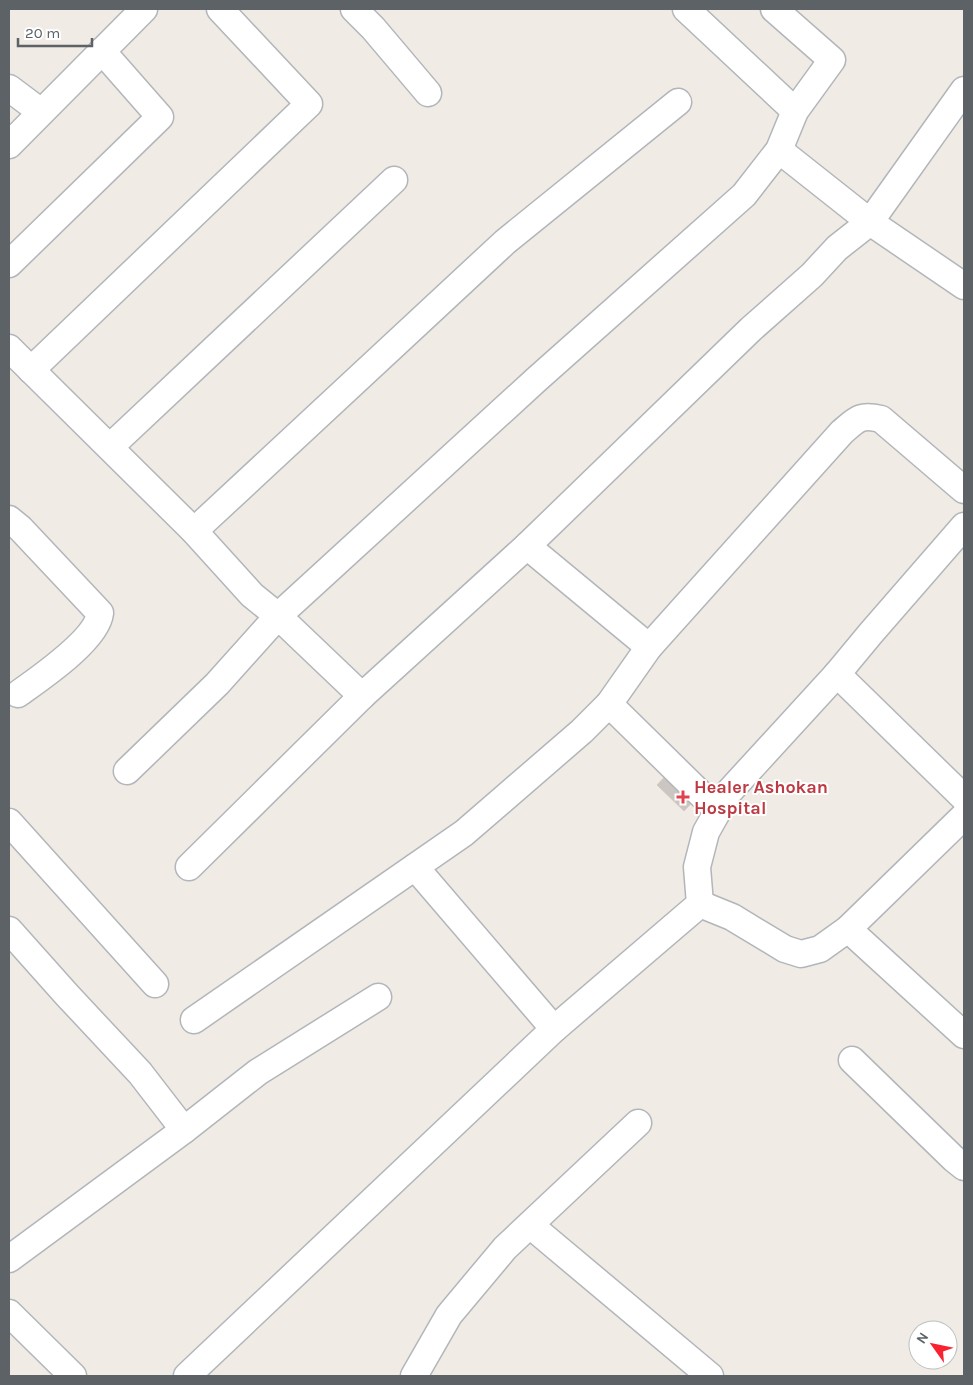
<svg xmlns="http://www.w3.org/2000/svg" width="973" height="1385" font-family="Karla,sans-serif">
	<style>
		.building { fill: #cbc6c1; stroke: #d5ccc2 }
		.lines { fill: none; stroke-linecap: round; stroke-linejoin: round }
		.minor-casing { stroke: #b2b6ba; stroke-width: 29 }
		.minor { stroke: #fff; stroke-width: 26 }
		.health-dot { fill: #e0444e; stroke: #fff; stroke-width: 2 }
		.labels { text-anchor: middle; stroke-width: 4; stroke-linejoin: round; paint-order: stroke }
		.health-label { font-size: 18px; font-weight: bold; fill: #be3a42; stroke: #fff; text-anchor: start }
	</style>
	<rect width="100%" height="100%" fill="#f0ebe4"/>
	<path class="building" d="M672 769 699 795 684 811 657 785Z"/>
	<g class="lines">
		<defs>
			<g id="minor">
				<path d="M354 9 373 28 428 93"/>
				<path d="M686 9 795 111"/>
				<path d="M9 88 41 112"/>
				<path d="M9 145 144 9"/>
				<path d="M779 150 870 222 964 286"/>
				<path d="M9 264 160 117 102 51"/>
				<path d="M9 348 194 531 252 595 278 616 362 696"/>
				<path d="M31 370 309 104 220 9"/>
				<path d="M110 447 394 180"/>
				<path d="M9 519 20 528 100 613C97 640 40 678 18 694"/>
				<path d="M194 531 505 242 678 102"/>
				<path d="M527 546 649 647"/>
				<path d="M837 674 964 798"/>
				<path d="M609 704 718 811"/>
				<path d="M127 771 217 684 278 616 537 379 744 195 779 150 795 111 832 60 774 9"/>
				<path d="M9 822 155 984"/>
				<path d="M189 867 362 696 527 546 751 329 812 275 837 248 870 222 964 90"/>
				<path d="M415 867 554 1029"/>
				<path d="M700 904 732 917 785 949 801 954 820 949 848 929 964 816"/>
				<path d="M848 929 964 1035"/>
				<path d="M9 930 67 995 140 1073 184 1130"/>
				<path d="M194 1020 464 833 582 731 609 704 649 647 842 432C857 419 860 414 881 419L964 490"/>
				<path d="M852 1060 954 1159 964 1167"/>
				<path d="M530 1225 710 1376"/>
				<path d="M9 1259 184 1130 258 1072 378 997"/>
				<path d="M9 1313 73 1376"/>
				<path d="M187 1376 554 1029 700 904 697 867 706 832 728 793 837 674 871 633 964 526"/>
				<path d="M414 1376 449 1315 505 1248 638 1123"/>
			</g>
		</defs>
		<use href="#minor" class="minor-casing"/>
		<use href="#minor" class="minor"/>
	</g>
	<path class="health-dot" d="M680.5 789.5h5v5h5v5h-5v5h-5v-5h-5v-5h5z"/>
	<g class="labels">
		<g class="health-label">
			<text x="694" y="793">Healer Ashokan<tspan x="694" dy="21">Hospital</tspan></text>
		</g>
	</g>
	<rect width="973" height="1385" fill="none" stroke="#5c6266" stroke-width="20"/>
	<g transform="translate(933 1345) rotate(303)"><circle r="24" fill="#ffffff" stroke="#bec0c2"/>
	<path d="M0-4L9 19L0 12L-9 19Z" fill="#f82230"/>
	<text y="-8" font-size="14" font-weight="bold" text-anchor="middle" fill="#5c6266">N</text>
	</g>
	<path d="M18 38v8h74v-8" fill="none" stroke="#5c6266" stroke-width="2.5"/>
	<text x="25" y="38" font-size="15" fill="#5c6266" stroke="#ffffff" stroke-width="4" paint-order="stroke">20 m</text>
</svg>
